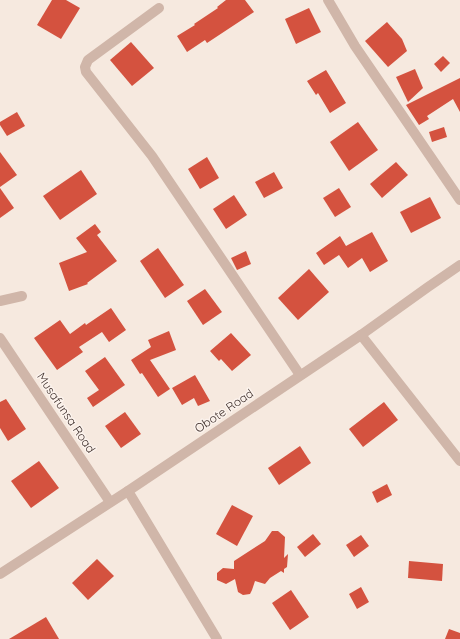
<svg xmlns="http://www.w3.org/2000/svg" width="460" height="639" font-family="Quicksand,sans-serif">
	<style>
		.building { fill: #d4523f }
		.lines { fill: none; stroke-linecap: round; stroke-linejoin: round }
		.minor { stroke: #d0b6a9; stroke-width: 10 }
		.labels { text-anchor: middle; stroke-width: 3; stroke-linejoin: round; paint-order: stroke }
		.street-label { font-size: 12px; fill: #3c2d29; stroke: #fcf3ed }
	</style>
	<rect width="100%" height="100%" fill="#f6e9df"/>
	<g class="building">
		<path d="M52 0H66L80 8 61 39 37 25Z"/>
		<path d="M226 0H245L254 12 207 43 205 40 187 52 177 36 195 25 194 24 218 8 217 7Z"/>
		<path d="M309 8 321 32 296 44 285 19Z"/>
		<path d="M387 22 402 39 407 51 388 67 365 41Z"/>
		<path d="M131 42 154 68 132 86 110 60Z"/>
		<path d="M443 56 450 63 441 72 434 64Z"/>
		<path d="M415 69 423 88 408 102 396 77Z"/>
		<path d="M326 70 346 103 330 113 318 93 316 95 307 81Z"/>
		<path d="M460 78V112L453 99 427 116 429 119 419 125 406 105Z"/>
		<path d="M17 112 25 126 7 136 0 125V122Z"/>
		<path d="M358 122 378 150 349 171 330 142Z"/>
		<path d="M444 127 447 137 432 142 429 132Z"/>
		<path d="M0 152 17 175 0 187Z"/>
		<path d="M207 157 219 178 200 189 188 169Z"/>
		<path d="M396 162 408 175 382 198 370 184Z"/>
		<path d="M81 170 97 194 60 220 43 196Z"/>
		<path d="M274 172 283 188 264 198 255 182Z"/>
		<path d="M0 188 14 208 0 218Z"/>
		<path d="M339 188 351 207 335 217 323 198Z"/>
		<path d="M234 195 247 215 226 229 213 209Z"/>
		<path d="M430 197 441 218 411 233 400 212Z"/>
		<path d="M95 224 101 232 97 235 117 261 87 283 88 284 69 291 59 263 87 252 76 238Z"/>
		<path d="M372 232 388 261 370 272 362 258 348 268 339 255 324 265 316 253 340 236 346 246Z"/>
		<path d="M158 248 184 285 165 298 140 261Z"/>
		<path d="M246 251 251 264 237 270 231 258Z"/>
		<path d="M309 269 329 292 298 320 278 298Z"/>
		<path d="M205 289 222 312 203 325 187 301Z"/>
		<path d="M111 308 126 330 109 342 102 332 79 347 83 352 57 370 34 338 60 320 70 334 85 323 86 325Z"/>
		<path d="M169 331 176 350 150 360 170 389 158 397 142 373 140 374 131 360 151 347 148 340Z"/>
		<path d="M231 333 251 355 232 371 221 359 219 361 210 351Z"/>
		<path d="M105 357 125 385 93 407 87 398 99 390 85 371Z"/>
		<path d="M195 375 210 401 198 406 194 398 182 405 172 388Z"/>
		<path d="M6 399 26 429 8 441 0 428V402Z"/>
		<path d="M384 402 398 420 363 447 349 429Z"/>
		<path d="M125 412 141 434 121 448 105 426Z"/>
		<path d="M300 446 311 463 279 485 268 468Z"/>
		<path d="M39 461 59 488 31 508 11 481Z"/>
		<path d="M387 484 392 495 377 503 372 492Z"/>
		<path d="M232 505 253 516 237 546 216 534Z"/>
		<path d="M272 531H278L285 537 284 558 288 554 287 567 284 569V573L281 571 270 578 265 584 255 581 252 590 250 594 243 595 238 592 235 579 226 584 217 580V573L223 568 234 569V561L265 541Z"/>
		<path d="M313 534 321 544 305 557 297 547Z"/>
		<path d="M361 535 369 546 354 557 346 545Z"/>
		<path d="M97 559 114 576 88 600 72 583Z"/>
		<path d="M409 561 443 564 442 581 408 578Z"/>
		<path d="M361 587 369 602 357 609 349 594Z"/>
		<path d="M291 590 309 617 290 630 272 603Z"/>
		<path d="M46 617 59 639H9Z"/>
		<path d="M449 629 460 633V639H445Z"/>
	</g>
	<g class="lines">
		<g class="minor">
			<path d="M328 0 355 46 460 200"/>
			<path d="M159 8 88 60 85 67 86 72 152 156 300 375"/>
			<path d="M0 301 22 296"/>
			<path d="M361 335 460 461"/>
			<path d="M0 338 110 502"/>
			<path d="M128 491 217 639"/>
			<path d="M0 574 128 491 361 335 428 287 460 265"/>
		</g>
	</g>
	<g class="labels">
		<g class="street-label">
			<text transform="translate(224 411) rotate(-34)" y="4">Obote Road</text>
			<text transform="translate(66 413) rotate(56)" y="4">Musafunsa Road</text>
		</g>
	</g>
</svg>
